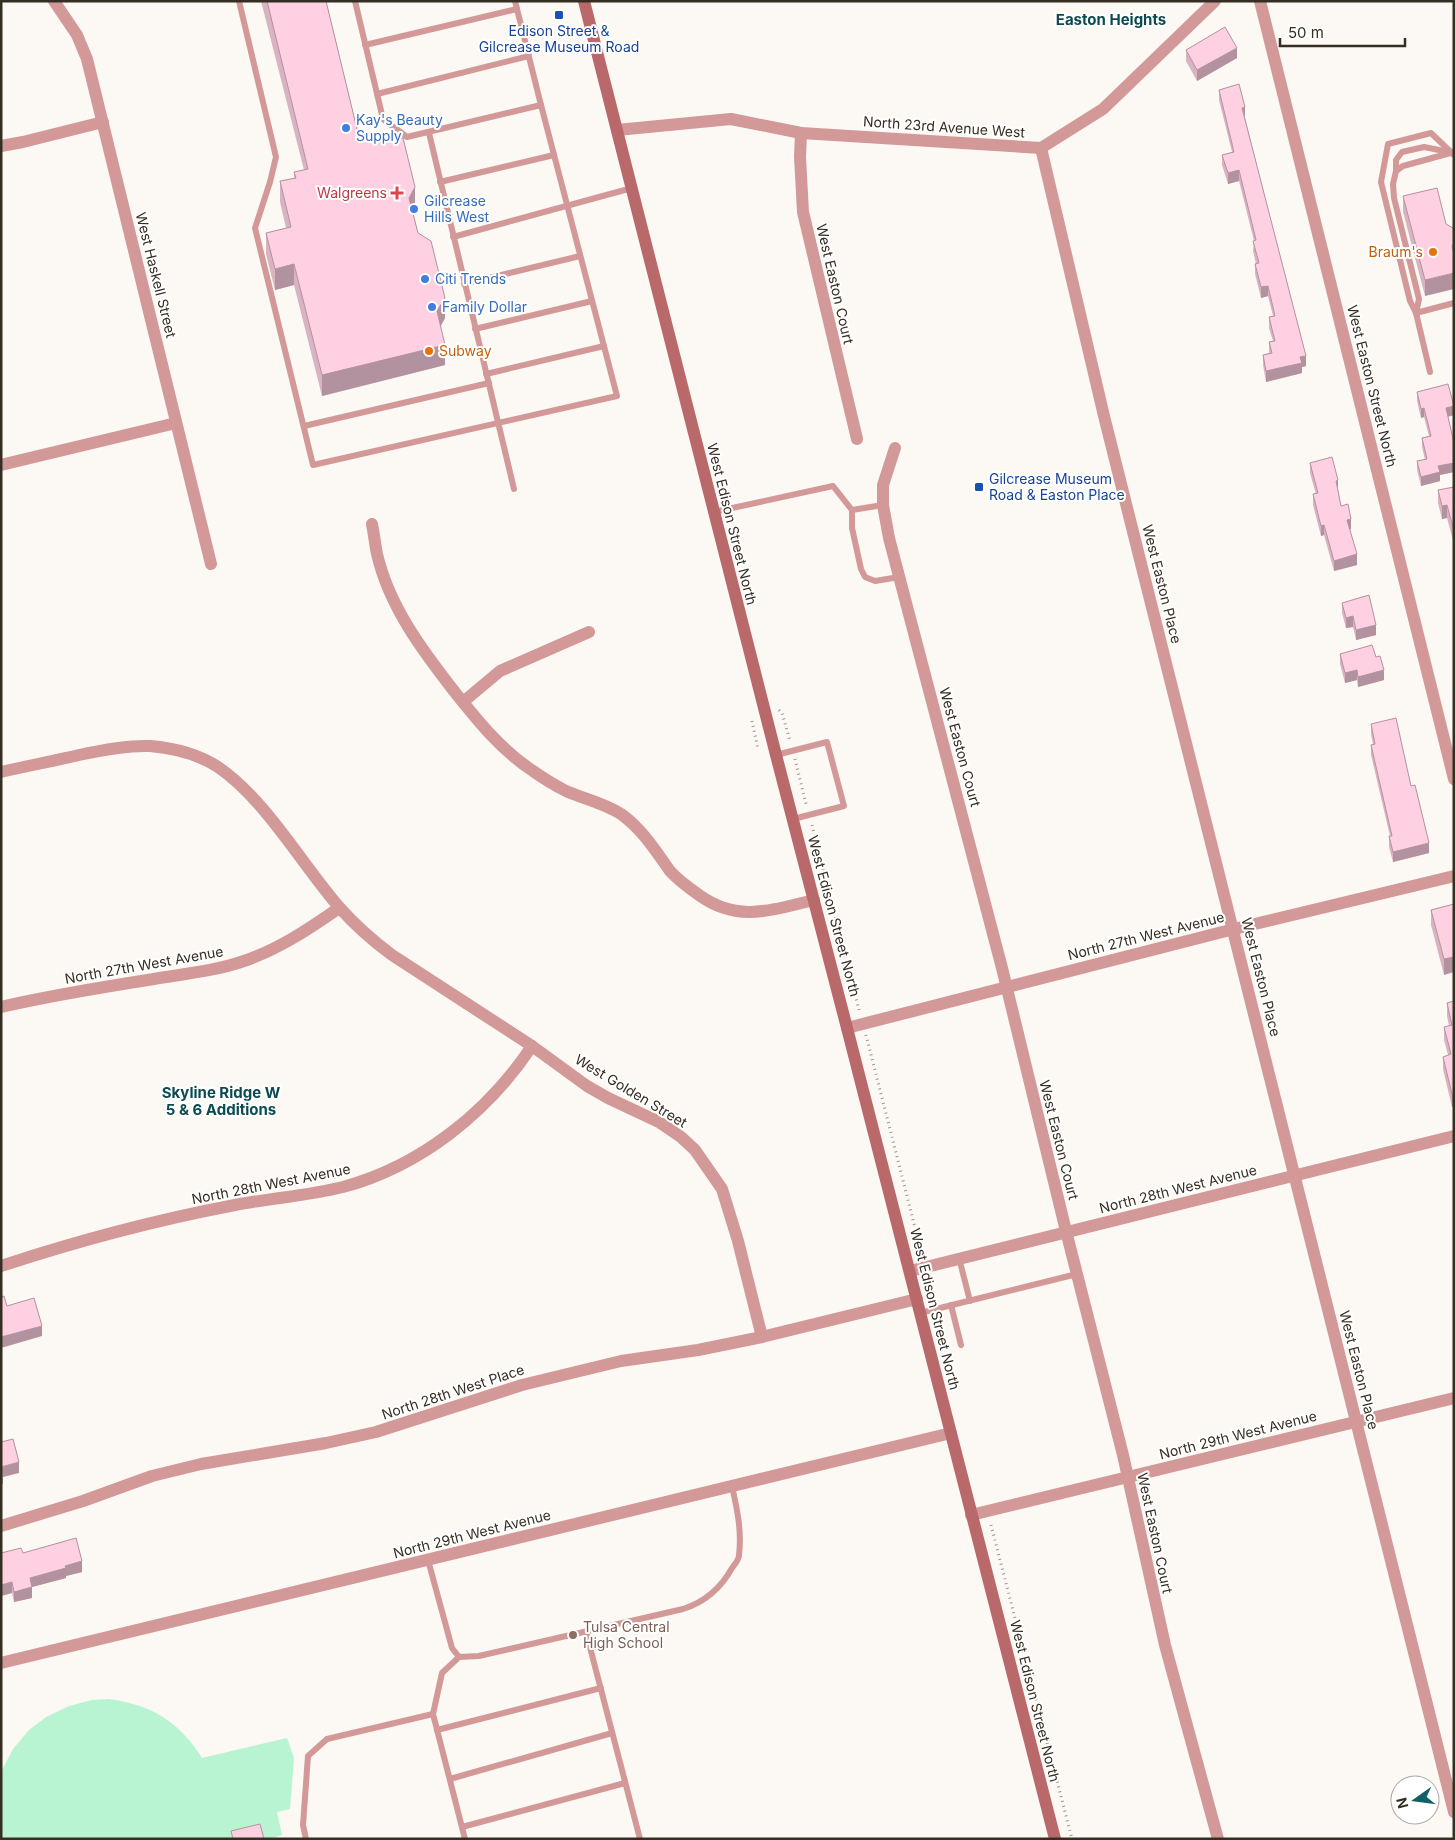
<svg xmlns="http://www.w3.org/2000/svg" width="1455" height="1840" font-family="Inter,sans-serif">
	<style>
		.green { fill: #b8f4d1 }
		.lines { fill: none; stroke-linecap: round; stroke-linejoin: round }
		.path { stroke: #9b968e; stroke-width: 3; stroke-dasharray: 1 4; stroke-linecap: butt }
		.service { stroke: #d29998; stroke-width: 6 }
		.minor { stroke: #d29998; stroke-width: 12 }
		.secondary { stroke: #ba696a; stroke-width: 12 }
		.wall { fill: #dab3c2 }
		.shaded-wall { fill: #b2929e }
		.building { fill: #fed0e2; stroke: #b2929e }
		.transit-dot { fill: #1a4fb4; stroke: #fff; stroke-width: 2 }
		.shop-dot { fill: #3f7fe0; stroke: #fff; stroke-width: 2 }
		.health-dot { fill: #e0444e; stroke: #fff; stroke-width: 2 }
		.food-dot { fill: #e8710a; stroke: #fff; stroke-width: 2 }
		.education-dot { fill: #8d6e63; stroke: #fff; stroke-width: 2 }
		.labels { text-anchor: middle; stroke-width: 4; stroke-linejoin: round; paint-order: stroke }
		.transit-label { font-size: 14px; fill: #164399; stroke: #fff }
		.shop-label { font-size: 14px; fill: #366cbe; stroke: #fff; text-anchor: start }
		.street-label { font-size: 14px; fill: #352e23; stroke: #fff }
		.health-label { font-size: 14px; fill: #be3a42; stroke: #fff; text-anchor: end }
		.food-label { font-size: 14px; fill: #c56008; stroke: #fff; text-anchor: end }
		.education-label { font-size: 14px; fill: #785e54; stroke: #fff; text-anchor: start }
		.neighbourhood-label { font-size: 15px; font-weight: bold; fill: #0b4a51; stroke: #fff }
	</style>
	<rect width="100%" height="100%" fill="#fcf8f3"/>
	<path class="green" d="M108 1699C150 1704 179 1721 202 1758L287 1738 294 1758 290 1809 277 1812 282 1835 270 1839H1V1772L13 1749 29 1730 46 1717 69 1706 92 1700Z"/>
	<g class="lines">
		<g class="path">
			<path d="M779 710 782 713 790 741"/>
			<path d="M752 721 758 749"/>
			<path d="M795 759 806 804"/>
			<path d="M812 825 859 1010"/>
			<path d="M866 1035 922 1255"/>
			<path d="M929 1280 933 1298"/>
			<path d="M939 1319 949 1359"/>
			<path d="M991 1525 1072 1839"/>
		</g>
		<g class="service">
			<path d="M239 1 276 157 270 182 255 228 313 465 617 396 541 105 515 1"/>
			<path d="M355 1 383 119 407 137 541 105"/>
			<path d="M365 45 517 9"/>
			<path d="M377 94 529 56"/>
			<path d="M429 133 514 489"/>
			<path d="M1396 171V160L1402 152 1424 147 1449 152"/>
			<path d="M440 182 554 155"/>
			<path d="M453 237 632 188"/>
			<path d="M464 284 580 256"/>
			<path d="M1416 313 1419 299 1394 198 1393 184 1396 171 1403 166 1454 152"/>
			<path d="M1416 313 1454 303"/>
			<path d="M475 329 592 301"/>
			<path d="M1430 372 1416 313 1410 301 1381 182 1388 144 1431 133 1454 155"/>
			<path d="M486 374 604 346"/>
			<path d="M304 426 489 383"/>
			<path d="M852 510V528L861 569 865 577 875 581 899 577"/>
			<path d="M714 512 833 486 852 510 883 505"/>
			<path d="M776 755 827 742 844 806 793 819"/>
			<path d="M959 1258 970 1301"/>
			<path d="M951 1305 961 1345"/>
			<path d="M920 1313 1077 1274"/>
			<path d="M428 1560 452 1648 459 1657 479 1656 683 1609C705 1602 721 1588 732 1568 735 1564 739 1560 739 1555 742 1531 737 1509 732 1486"/>
			<path d="M586 1632 640 1839"/>
			<path d="M459 1657 442 1673 433 1714 465 1839"/>
			<path d="M437 1730 601 1688"/>
			<path d="M450 1779 612 1733"/>
			<path d="M462 1827 625 1783"/>
			<path d="M306 1839 303 1825 308 1756 327 1739 433 1714"/>
		</g>
		<g class="minor">
			<path d="M54 1 77 35 87 59 211 564"/>
			<path d="M1260 1 1454 779"/>
			<path d="M617 130 731 119 801 133 1041 148 1103 109 1215 1"/>
			<path d="M801 133 800 157 803 212 857 439"/>
			<path d="M1 146 23 142 103 122"/>
			<path d="M1041 148 1104 416 1454 1812"/>
			<path d="M895 448 883 485V505L889 538 1002 968 1066 1231 1123 1455 1165 1645 1218 1839"/>
			<path d="M1 465 176 423"/>
			<path d="M372 524C374 534 375 544 377 554 389 606 422 650 454 691 478 721 501 750 533 771 543 778 554 785 566 791 584 799 604 803 621 814 642 829 655 850 670 871 678 880 689 888 699 895 738 923 771 910 814 900"/>
			<path d="M463 702 500 671 589 632"/>
			<path d="M1 772C27 766 53 761 79 755 102 750 127 745 150 746 174 748 198 754 218 767 265 799 301 863 339 907 355 925 373 941 392 955L532 1046 587 1086 608 1098 659 1122 681 1137 695 1150 722 1189 738 1241 762 1337"/>
			<path d="M1 1007C52 995 103 987 154 979 184 974 215 971 244 961 279 949 309 929 339 908"/>
			<path d="M847 1028 1234 929 1454 876"/>
			<path d="M1 1266C77 1241 156 1220 235 1205 271 1198 307 1196 343 1187 421 1166 488 1112 532 1046"/>
			<path d="M910 1271 1454 1136"/>
			<path d="M971 1515 1454 1398"/>
			<path d="M1 1526 83 1501 152 1476 201 1464 326 1443 376 1432 522 1385 621 1361 698 1350 762 1337 917 1299"/>
			<path d="M1 1663 951 1433"/>
		</g>
		<path class="secondary" d="M584 1 776 755 847 1028 1055 1839"/>
	</g>
	<g class="wall">
		<path d="M261 1H326L357 129 415 208 413 212 418 233 445 318 441 326 445 365 322 396 294 285 275 290 266 254V233L286 228 280 202V181L294 178V172L304 170Z"/>
		<path d="M1186 50 1237 58 1197 81 1186 61Z"/>
		<path d="M1219 90 1245 118 1306 366 1302 367V373L1266 382 1263 365V355L1269 353V342L1273 341 1269 328V317L1273 316 1268 296 1261 298 1255 274V264H1256L1253 251 1254 241 1239 181 1228 184 1222 165V155L1232 152 1219 100Z"/>
		<path d="M1403 196 1446 224 1425 296 1403 212Z"/>
		<path d="M1417 392 1454 406V415L1448 417 1454 443V472L1440 475V481L1421 486 1417 470V461L1425 460 1422 447V438L1429 436 1424 417 1421 418 1417 401Z"/>
		<path d="M1310 463 1338 490 1341 506 1351 529H1350L1357 565 1334 571 1324 535 1321 536 1313 505V494H1316L1310 473Z"/>
		<path d="M1454 487V544L1447 518 1442 519 1438 503V490Z"/>
		<path d="M1342 603 1376 635 1356 640 1353 627 1346 628 1342 613Z"/>
		<path d="M1340 654 1376 657 1384 680 1358 687 1357 680 1345 683 1340 664Z"/>
		<path d="M1371 724 1411 786 1429 853 1393 862 1389 847V836H1390L1371 755V745L1373 744 1371 734Z"/>
		<path d="M1454 904 1444 975 1431 925V910Z"/>
		<path d="M1454 1001V1107H1452L1443 1069V1057L1448 1055 1444 1040V1027L1449 1026 1447 1016V1003Z"/>
		<path d="M1 1553H23L82 1572 66 1576V1578L32 1587V1598L14 1602 12 1593 1 1596Z"/>
	</g>
	<g class="shaded-wall">
		<path d="M1237 48V58L1197 81V70Z"/>
		<path d="M1245 107V118L1242 108Z"/>
		<path d="M1239 170V181L1228 184V173Z"/>
		<path d="M415 187V208L409 218V198Z"/>
		<path d="M294 264V285L275 290V269Z"/>
		<path d="M1454 273V289L1425 296V280Z"/>
		<path d="M1268 286V296L1261 298V287Z"/>
		<path d="M445 298V318L437 332V311Z"/>
		<path d="M445 345V365L322 396V375Z"/>
		<path d="M1306 356V366L1302 367V373L1266 382V371L1300 357Z"/>
		<path d="M1454 406V415L1446 417V408Z"/>
		<path d="M1424 408V417L1421 418V409Z"/>
		<path d="M1454 463V472L1440 475V481L1421 486V477L1438 466Z"/>
		<path d="M1338 480V490L1336 481Z"/>
		<path d="M1447 505V518L1442 519V506Z"/>
		<path d="M1351 519V529L1347 530V520Z"/>
		<path d="M1324 525V535L1321 536V526Z"/>
		<path d="M1357 554V565L1334 571V561Z"/>
		<path d="M1353 616V627L1346 628V618Z"/>
		<path d="M1376 625V635L1356 640V630Z"/>
		<path d="M1357 670V680L1345 683V673Z"/>
		<path d="M1384 670V680L1358 687V677Z"/>
		<path d="M1429 843V853L1393 862V852Z"/>
		<path d="M1454 957V972L1444 975V959Z"/>
		<rect x="1452" y="1094" width="2" height="13"/>
		<path d="M42 1326V1336L1 1348V1337Z"/>
		<path d="M19 1462V1473L3 1477V1484L1 1485V1467Z"/>
		<path d="M82 1561V1572L66 1576V1578L32 1587V1598L14 1602V1592L30 1578 65 1566Z"/>
		<path d="M12 1582V1593L1 1596V1585Z"/>
	</g>
	<g class="building">
		<path d="M267 1H326L357 129 381 143 403 138 415 187 409 198 418 233 431 241 445 298 437 311 445 345 322 375 294 264 275 269 266 233 291 227 280 181 296 178 294 172 308 169Z"/>
		<path d="M1225 27 1237 48 1197 70 1186 50Z"/>
		<path d="M1239 84 1245 107 1242 108 1306 356 1300 357 1302 363 1266 371 1263 355 1272 353 1269 342 1275 341 1269 317 1275 316 1268 286 1261 287 1255 264 1259 263 1253 241 1256 240 1239 170 1228 173 1222 155 1234 152 1219 90Z"/>
		<path d="M1437 188 1446 224 1453 228 1454 230V243L1452 246 1454 254V273L1425 280 1403 196Z"/>
		<path d="M1448 384 1454 406 1446 408 1454 443V463L1438 466 1440 472 1421 477 1417 461 1427 459 1422 438 1431 436 1424 408 1421 409 1417 392Z"/>
		<path d="M1332 457 1338 480 1336 481 1341 506 1348 504 1351 519 1347 520 1357 554 1334 561 1324 525 1321 526 1313 494 1318 493 1310 463Z"/>
		<path d="M1454 487V531L1447 505 1442 506 1438 490Z"/>
		<path d="M1369 595 1376 625 1356 630 1353 616 1346 618 1342 603Z"/>
		<path d="M1372 645 1376 657 1380 656 1384 670 1358 677 1357 670 1345 673 1340 654Z"/>
		<path d="M1396 718 1411 786 1415 785 1429 843 1393 852 1389 836H1392L1371 745 1375 744 1371 724Z"/>
		<path d="M1454 904V957L1444 959 1431 910Z"/>
		<path d="M1454 1001V1094H1452L1443 1057 1451 1054 1444 1027 1452 1025 1447 1003Z"/>
		<path d="M4 1296 7 1306 34 1298 42 1326 1 1337V1297Z"/>
		<path d="M13 1439 19 1462 1 1467V1442Z"/>
		<path d="M76 1538 82 1561 65 1566 66 1568 30 1578 32 1587 14 1592 12 1582 1 1585V1553L21 1548 23 1553Z"/>
		<path d="M260 1824 264 1839H233L231 1831Z"/>
	</g>
	<g class="transit-dot">
		<rect x="554" y="10" width="10" height="10" rx="2.5"/>
		<rect x="974" y="482" width="10" height="10" rx="2.5"/>
	</g>
	<g class="shop-dot">
		<circle cx="346" cy="128" r="5"/>
		<circle cx="414" cy="209" r="5"/>
		<circle cx="425" cy="279" r="5"/>
		<circle cx="432" cy="307" r="5"/>
	</g>
	<path class="health-dot" d="M394.5 185.5h5v5h5v5h-5v5h-5v-5h-5v-5h5z"/>
	<g class="food-dot">
		<circle cx="1433" cy="252" r="5"/>
		<circle cx="429" cy="351" r="5"/>
	</g>
	<circle class="education-dot" cx="573" cy="1635" r="5"/>
	<g class="labels">
		<g class="transit-label">
			<text x="559" y="36">Edison Street &amp;<tspan x="559" dy="16">Gilcrease Museum Road</tspan></text>
			<text x="989" y="484" text-anchor="start">Gilcrease Museum<tspan x="989" dy="16">Road &amp; Easton Place</tspan></text>
		</g>
		<g class="shop-label">
			<text x="356" y="125">Kay's Beauty<tspan x="356" dy="16">Supply</tspan></text>
			<text x="424" y="206">Gilcrease<tspan x="424" dy="16">Hills West</tspan></text>
			<text x="435" y="284">Citi Trends</text>
			<text x="442" y="312">Family Dollar</text>
		</g>
		<g class="street-label">
			<text transform="translate(944 127) rotate(4)" y="5">North 23rd Avenue West</text>
			<text transform="translate(156 275) rotate(76)" y="5">West Haskell Street</text>
			<text transform="translate(835 284) rotate(77)" y="5">West Easton Court</text>
			<text transform="translate(1372 386) rotate(76)" y="5">West Easton Street North</text>
			<text transform="translate(732 524) rotate(76)" y="5">West Edison Street North</text>
			<text transform="translate(1162 584) rotate(76)" y="5">West Easton Place</text>
			<text transform="translate(960 747) rotate(75)" y="5">West Easton Court</text>
			<text transform="translate(834 916) rotate(75)" y="5">West Edison Street North</text>
			<text transform="translate(1146 936) rotate(-14)" y="5">North 27th West Avenue</text>
			<text transform="translate(144 965) rotate(-10)" y="5">North 27th West Avenue</text>
			<text transform="translate(1261 977) rotate(76)" y="5">West Easton Place</text>
			<text transform="translate(631 1091) rotate(31)" y="5">West Golden Street</text>
			<text transform="translate(1059 1140) rotate(76)" y="5">West Easton Court</text>
			<text transform="translate(271 1184) rotate(-11)" y="5">North 28th West Avenue</text>
			<text transform="translate(1178 1189) rotate(-14)" y="5">North 28th West Avenue</text>
			<text transform="translate(935 1309) rotate(76)" y="5">West Edison Street North</text>
			<text transform="translate(1359 1370) rotate(76)" y="5">West Easton Place</text>
			<text transform="translate(453 1392) rotate(-18)" y="5">North 28th West Place</text>
			<text transform="translate(1238 1435) rotate(-14)" y="5">North 29th West Avenue</text>
			<text transform="translate(1155 1533) rotate(78)" y="5">West Easton Court</text>
			<text transform="translate(472 1534) rotate(-14)" y="5">North 29th West Avenue</text>
			<text transform="translate(1035 1701) rotate(76)" y="5">West Edison Street North</text>
		</g>
		<g class="health-label">
			<text x="387" y="198">Walgreens</text>
		</g>
		<g class="food-label">
			<text x="1423" y="257">Braum's</text>
			<text x="439" y="356" text-anchor="start">Subway</text>
		</g>
		<g class="education-label">
			<text x="583" y="1632">Tulsa Central<tspan x="583" dy="16">High School</tspan></text>
		</g>
		<g class="neighbourhood-label">
			<text x="1111" y="25">Easton Heights</text>
			<text x="221" y="1098">Skyline Ridge W<tspan x="221" dy="17">5 &amp; 6 Additions</tspan></text>
		</g>
	</g>
	<rect width="1455" height="1840" fill="none" stroke="#352e23" stroke-width="5"/>
	<g transform="translate(1415 1800) rotate(256)"><circle r="24" fill="#ffffff" stroke="#aeaba7"/>
	<path d="M0-4L9 19L0 12L-9 19Z" fill="#116169"/>
	<text y="-8" font-size="14" font-weight="bold" text-anchor="middle" fill="#352e23">N</text>
	</g>
	<path d="M1280 38v8h125v-8" fill="none" stroke="#352e23" stroke-width="2.5"/>
	<text x="1288" y="38" font-size="15" fill="#352e23" stroke="#ffffff" stroke-width="4" paint-order="stroke">50 m</text>
</svg>
